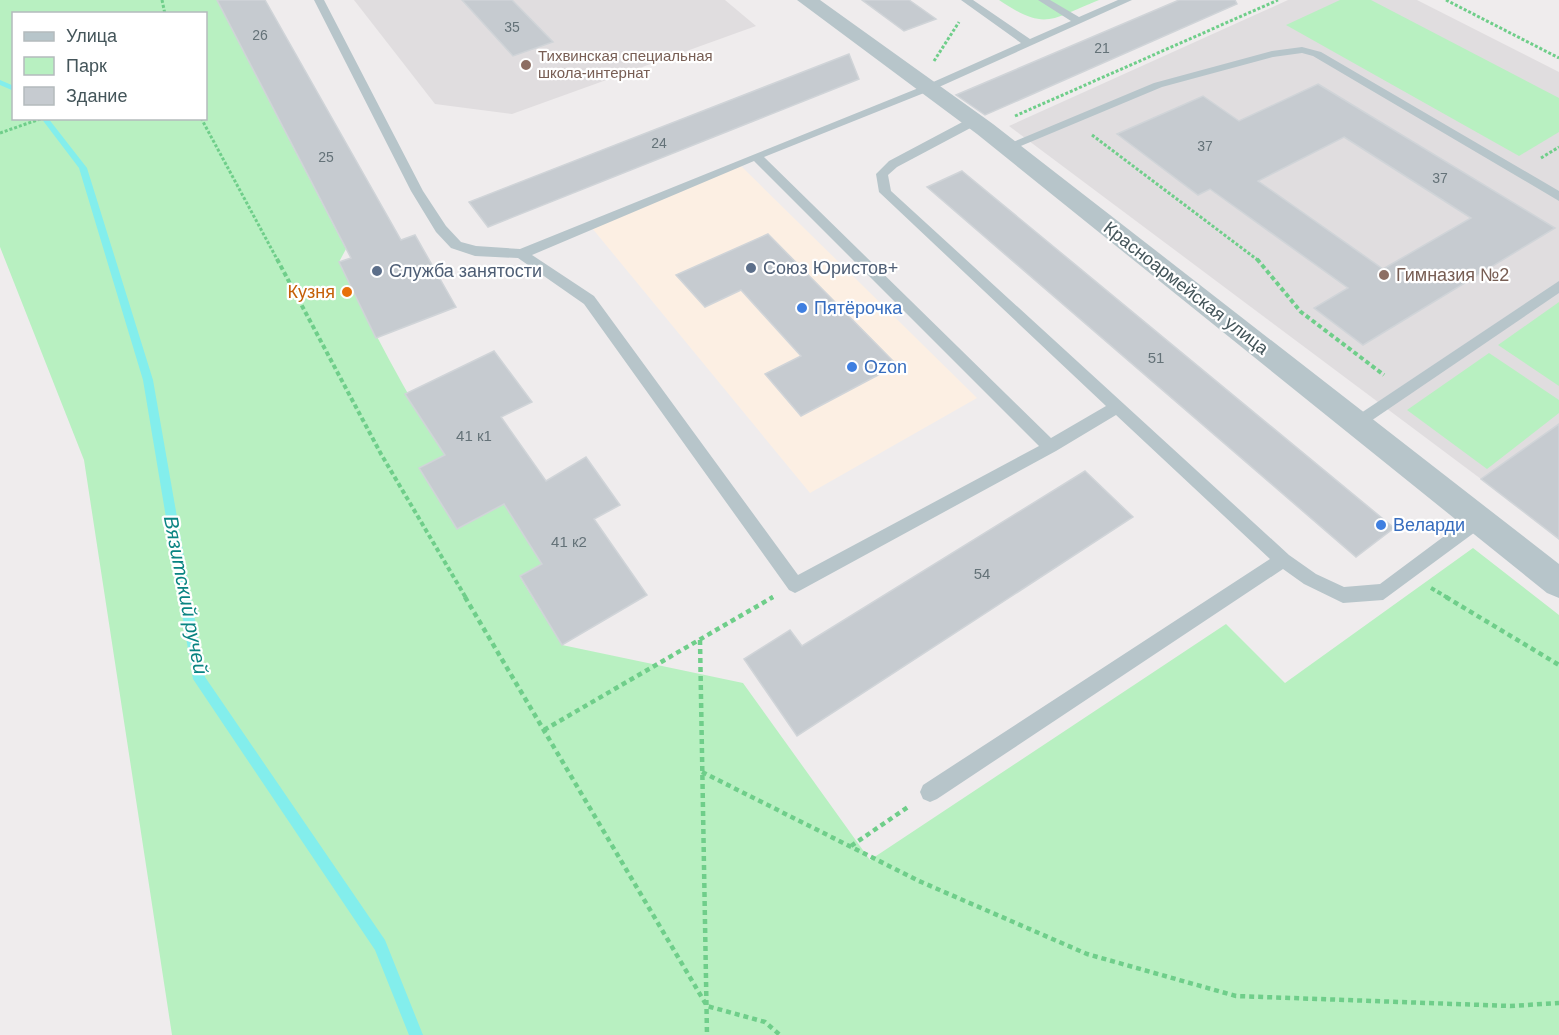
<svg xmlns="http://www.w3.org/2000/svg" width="1559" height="1035" font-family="Arial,sans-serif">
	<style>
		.commercial { fill: #fcefe3 }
		.education { fill: #e0dddf }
		.green { fill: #b8f0c1; fill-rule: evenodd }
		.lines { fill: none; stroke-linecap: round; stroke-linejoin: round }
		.stream { fill: #83eeec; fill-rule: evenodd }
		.building { fill: #c6cbd0; stroke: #d0d4d8; stroke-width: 1.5; fill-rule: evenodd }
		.path-far2 { stroke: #6fce8a; stroke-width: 3; stroke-dasharray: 3 2; stroke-linecap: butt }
		.path-far1 { stroke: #6fce8a; stroke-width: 4; stroke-dasharray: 4.5 3; stroke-linecap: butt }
		.path { stroke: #6fce8a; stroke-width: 4.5; stroke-dasharray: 5 4; stroke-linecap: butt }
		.service { fill: #b7c5ca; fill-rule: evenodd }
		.minor { fill: #b7c5ca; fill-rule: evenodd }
		.education-dot { fill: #8d6e63; stroke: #fff; stroke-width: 2 }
		.service-dot { fill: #5c6f8a; stroke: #fff; stroke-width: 2 }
		.food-dot { fill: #e8710a; stroke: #fff; stroke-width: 2 }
		.shop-dot { fill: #3f7fe0; stroke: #fff; stroke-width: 2 }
		.labels { text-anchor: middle; stroke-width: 4.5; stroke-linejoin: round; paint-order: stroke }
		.far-number-label { font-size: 14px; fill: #647278 }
		.far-education-label { font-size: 15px; fill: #785e54; stroke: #fff; text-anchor: start }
		.number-label { font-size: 15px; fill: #647278 }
		.service-label { font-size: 18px; fill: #4e5e75; stroke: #fff; text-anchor: start }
		.education-label { font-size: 18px; fill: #785e54; stroke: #fff; text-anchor: start }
		.street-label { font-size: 18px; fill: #44555a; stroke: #fff }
		.food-label { font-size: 18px; fill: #c56008; stroke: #fff; text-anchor: end }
		.shop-label { font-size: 18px; fill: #366cbe; stroke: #fff; text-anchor: start }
		.water-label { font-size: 20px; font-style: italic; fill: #0a8482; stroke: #fff }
	</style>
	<rect width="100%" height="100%" fill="#efeced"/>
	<path class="commercial" d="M741 166 977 398 810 493 592 228Z"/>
	<g class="education">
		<path d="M354 0H725L756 26 512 114 435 104Z"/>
		<path d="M1288 0H1417L1559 72V424L1481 479 1009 126Z"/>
	</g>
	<g class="green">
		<path d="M0 0H217L346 249 339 262C373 330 404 391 445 455L419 468 457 529 504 504 542 564 520 577 562 645 743 683 870 860 1226 624 1285 683 1473 548 1559 615V1035H172L84 460 0 247ZM14 14H206V118H14Z"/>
		<path d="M999 0H1099C1051 19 1046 32 999 0Z"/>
		<path d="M1340 0H1371L1559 98V132L1519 156 1286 25Z"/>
		<path d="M1559 302V386L1498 345Z"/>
		<path d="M1489 353 1559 400V413L1487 469 1407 410Z"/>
	</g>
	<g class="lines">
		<g class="stream">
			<path d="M0 80 14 86V91L0 85Z"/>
			<path d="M41 118H48L87 168 153 380 205 677 385 940 423 1035H409L375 950 193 679 143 380 79 168Z"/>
		</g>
	</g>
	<g class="building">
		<path d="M217 0H265L401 240 415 235 456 307 376 338 339 262 351 258Z"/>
		<path d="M462 0H512L553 42 513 56Z"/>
		<path d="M862 0H909L936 19 904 31Z"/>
		<path d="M1179 0H1235L1237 4 985 115 956 95Z"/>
		<path d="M849 54 859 79 488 227 469 202Z"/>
		<path d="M1318 84 1555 228 1363 345 1314 308 1348 288 1210 189 1198 195 1117 134 1203 96 1239 121ZM1344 137 1471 218 1383 269 1258 181Z"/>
		<path d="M962 171 1394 528 1356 557 927 187Z"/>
		<path d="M768 234 897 365 801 416 765 374 801 356 741 290 705 307 676 275Z"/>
		<path d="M494 351 532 402 501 417 546 481 586 457 620 505 594 519 647 595 562 645 520 576 542 564 504 504 457 529 419 468 445 455 405 394Z"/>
		<path d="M1559 424V539L1481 479Z"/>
		<path d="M1085 471 1133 517 797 736 744 659 790 630 802 646Z"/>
	</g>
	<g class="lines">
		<g class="path-far2">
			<path d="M162 0 165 14"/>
			<path d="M1446 0 1559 58"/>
			<path d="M934 61 959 22"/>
			<path d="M1015 116 1278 0"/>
			<path d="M201 118 278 261"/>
			<path d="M0 133 43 118"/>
			<path d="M1092 135 1259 261"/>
			<path d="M1541 158 1559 147"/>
		</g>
		<g class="path-far1">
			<path d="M277 259 381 454 466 598"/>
			<path d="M1257 259 1301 312 1384 375"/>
			<path d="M1431 588 1448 598"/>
			<path d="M771 598 773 597"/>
		</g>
		<g class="path">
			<path d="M465 597 707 1006 765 1022 780 1035"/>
			<path d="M1446 597 1559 665"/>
			<path d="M700 640 707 1035"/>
			<path d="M544 730 773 597"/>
			<path d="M702 772 919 881 1087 954 1236 996 1510 1006 1559 1003"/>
			<path d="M851 846 908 807"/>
		</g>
		<g class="service">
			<path d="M314 0H324L423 191 446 226 461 242 476 246 520 249 931 83 1021 43 961 0H973L1030 39 1071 21 1038 0H1050L1079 17 1118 0H1132L939 87 764 157 1051 438 1106 406 879 192 876 174 889 161 970 118H978V124L897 167 888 175 891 191 1289 555 1316 574 1344 587 1380 584 1474 514H1486L1488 519 1486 524 1383 600 1343 603 1304 584 1283 569 937 799 930 802 923 799 920 792 923 785 1270 559 1116 415 1056 451 801 590 795 593 789 590 584 304 518 258 475 256 451 248 436 232 411 191ZM754 161 1039 446 798 575 594 296 532 255Z"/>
			<path d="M1302 47 1321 52 1559 191V201L1313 56 1302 53 1273 57 1162 87 1011 150 1007 151 1001 147 1154 83 1272 51Z"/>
			<path d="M1559 281V293L1362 427H1352L1349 423 1352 419Z"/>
		</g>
		<path class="minor" d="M797 0H820L993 124 1559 564V598L1547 593 977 134Z"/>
	</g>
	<g class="education-dot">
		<circle cx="526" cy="65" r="6"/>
		<circle cx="1384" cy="275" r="6"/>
	</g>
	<g class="service-dot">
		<circle cx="751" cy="268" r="6"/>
		<circle cx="377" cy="271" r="6"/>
	</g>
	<circle class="food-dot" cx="347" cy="292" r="6"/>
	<g class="shop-dot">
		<circle cx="802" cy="308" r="6"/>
		<circle cx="852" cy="367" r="6"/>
		<circle cx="1381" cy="525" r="6"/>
	</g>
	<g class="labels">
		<g class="far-number-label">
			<text x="512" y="32">35</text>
			<text x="260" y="40">26</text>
			<text x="1102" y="53">21</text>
			<text x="659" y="148">24</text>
			<text x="1205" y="151">37</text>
			<text x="326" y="162">25</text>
			<text x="1440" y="183">37</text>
		</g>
		<g class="far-education-label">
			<text x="538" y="61">Тихвинская специальная<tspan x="538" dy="17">школа-интернат</tspan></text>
		</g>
		<g class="number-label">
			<text x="1156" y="363">51</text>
			<text x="474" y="441">41 к1</text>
			<text x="569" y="547">41 к2</text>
			<text x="982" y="579">54</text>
		</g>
		<g class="service-label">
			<text x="763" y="274">Союз Юристов+</text>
			<text x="389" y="277">Служба занятости</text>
		</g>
		<g class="education-label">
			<text x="1396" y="281">Гимназия №2</text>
		</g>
		<g class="street-label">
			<text transform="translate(1186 288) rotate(38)" y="6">Красноармейская улица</text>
		</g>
		<g class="food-label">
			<text x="335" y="298">Кузня</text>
		</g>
		<g class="shop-label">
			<text x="814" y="314">Пятёрочка</text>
			<text x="864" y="373">Ozon</text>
			<text x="1393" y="531">Веларди</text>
		</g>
		<g class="water-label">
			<text transform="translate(186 595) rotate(79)" y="7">Вязитский ручей</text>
		</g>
	</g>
	<rect x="12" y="12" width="195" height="108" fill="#ffffff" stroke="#b4bbbd" stroke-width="1.5"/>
	<rect x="24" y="32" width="30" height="9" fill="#b7c5ca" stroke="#b4bbbd" stroke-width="1.5"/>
	<text x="66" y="42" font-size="18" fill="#44555a">Улица</text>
	<rect x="24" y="57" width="30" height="18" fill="#b8f0c1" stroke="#b4bbbd" stroke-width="1.5"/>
	<text x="66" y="72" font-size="18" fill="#44555a">Парк</text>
	<rect x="24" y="87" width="30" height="18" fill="#c6cbd0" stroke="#b4bbbd" stroke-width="1.5"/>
	<text x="66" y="102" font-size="18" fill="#44555a">Здание</text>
</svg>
